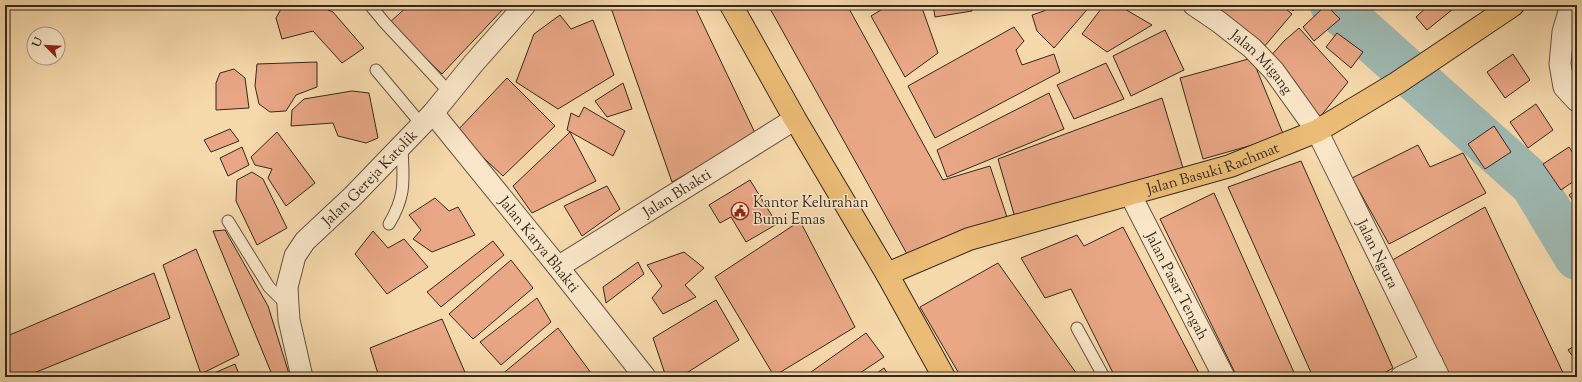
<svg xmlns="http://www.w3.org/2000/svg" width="1582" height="382" font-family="'Sorts Mill Goudy',serif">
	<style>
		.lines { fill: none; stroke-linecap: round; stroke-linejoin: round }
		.river { stroke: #9fb9b2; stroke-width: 46 }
		.building { fill: #e9a785; stroke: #33281e }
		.service-casing { stroke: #645441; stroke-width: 13 }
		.minor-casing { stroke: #645441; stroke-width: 23 }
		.primary-casing { stroke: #33281e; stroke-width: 24 }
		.trunk-casing { stroke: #33281e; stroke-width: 24 }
		.service { stroke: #f9e6c8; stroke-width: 11 }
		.minor { stroke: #f9e6c8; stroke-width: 21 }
		.primary { stroke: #ebbc76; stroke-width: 22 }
		.trunk { stroke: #ebbc76; stroke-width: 22 }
		.labels { text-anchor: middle; stroke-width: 3; stroke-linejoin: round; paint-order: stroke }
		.street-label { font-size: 15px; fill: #33281e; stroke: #f9e6c8 }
		.poi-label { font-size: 15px; fill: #33281e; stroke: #f9e6c8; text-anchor: start }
	</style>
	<rect width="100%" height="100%" fill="#f6d9ab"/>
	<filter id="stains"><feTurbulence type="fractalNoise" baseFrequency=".005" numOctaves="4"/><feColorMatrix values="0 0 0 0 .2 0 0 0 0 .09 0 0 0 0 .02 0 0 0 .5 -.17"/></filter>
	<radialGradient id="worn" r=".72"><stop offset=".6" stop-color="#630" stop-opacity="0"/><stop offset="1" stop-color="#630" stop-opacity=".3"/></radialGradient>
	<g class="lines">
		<path class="river" d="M1333 5 1533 184 1577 257"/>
	</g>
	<g class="building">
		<path d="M287 5H317L333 12 364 48 342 63 313 31 282 39 276 18 281 9Z"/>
		<path d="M409 5H507L442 74 389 23Z"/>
		<path d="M610 5H694L756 135 672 182Z"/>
		<path d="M768 5H847L943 180 990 166 1008 220 907 254Z"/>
		<path d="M889 5H921L938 53 905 77 871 16Z"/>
		<path d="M933 5H973L972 11 935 17Z"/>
		<path d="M1051 5H1091L1054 48 1037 31 1032 15 1044 11Z"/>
		<path d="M1104 5H1118L1152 25 1107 52 1082 34Z"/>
		<path d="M1204 5H1281L1292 14 1263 48Z"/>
		<path d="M1286 5H1298L1293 11Z"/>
		<path d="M1326 5 1340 19 1314 41 1303 27Z"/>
		<path d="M1429 5H1449L1453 9 1427 30 1416 17Z"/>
		<path d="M560 15 571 29 593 20 614 75 558 109 516 82 534 34Z"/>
		<path d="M1014 27 1024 41 1016 50 1022 65 1054 54 1060 72 935 138 908 86Z"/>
		<path d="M1299 28 1348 82 1316 122 1294 80 1269 58 1284 41Z"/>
		<path d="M1165 30 1184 70 1131 96 1113 56Z"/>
		<path d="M1337 33 1363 52 1351 68 1326 47Z"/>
		<path d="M1513 54 1530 80 1505 98 1487 72Z"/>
		<path d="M1252 58 1284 136 1203 159 1180 78Z"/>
		<path d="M317 62V87L296 95 286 111 270 112 259 104 255 86 257 64Z"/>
		<path d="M1106 63 1124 99 1074 119 1057 85Z"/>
		<path d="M234 69 245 78 249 108 216 110V83L220 73Z"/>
		<path d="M507 78 555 126 503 176 456 132Z"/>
		<path d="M623 83 632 109 607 117 595 101Z"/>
		<path d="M352 91 369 93 378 138 366 143 338 136 333 123 291 126 292 110 304 99Z"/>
		<path d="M1049 93 1064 129 947 177 937 150Z"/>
		<path d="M1162 98 1183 168 1016 221 998 159Z"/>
		<path d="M1536 104 1553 130 1528 148 1510 122Z"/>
		<path d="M584 107 625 131 613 156 567 130 571 113 579 117Z"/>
		<path d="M1494 126 1511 152 1485 169 1468 144Z"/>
		<path d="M230 129 239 141 211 152 204 140Z"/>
		<path d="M277 132 315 183 286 206 268 178 272 169 255 165 251 157Z"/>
		<path d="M570 132 596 181 532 213 513 186Z"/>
		<path d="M1418 145 1430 167 1463 153 1486 193 1389 244 1352 178Z"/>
		<path d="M242 147 249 165 228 176 220 158Z"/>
		<path d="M1569 147 1577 159V179L1561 190 1543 164Z"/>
		<path d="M1301 161 1393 368 1377 377H1313L1228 187Z"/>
		<path d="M252 172 263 179 287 228 257 245 236 201 237 180Z"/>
		<path d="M750 180 777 224 746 242 731 217 720 223 709 205Z"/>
		<path d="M607 186 620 209 582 236 564 206Z"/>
		<path d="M1577 189V206L1569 195Z"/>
		<path d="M1214 193 1296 377H1237L1160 219Z"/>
		<path d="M435 198 449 211 458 207 475 235 432 252 413 239 421 230 409 215Z"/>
		<path d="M1485 207 1565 377H1450L1389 262Z"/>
		<path d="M800 221 855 327 774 376 715 277Z"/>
		<path d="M1123 227 1201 377H1115L1071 289 1045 298 1021 258 1077 235 1084 246Z"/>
		<path d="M225 230 268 306 290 377H273L213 231Z"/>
		<path d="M373 231 388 248 404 239 428 267 387 294 355 254Z"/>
		<path d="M493 241 504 255 441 307 427 292Z"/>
		<path d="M196 249 239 355 201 374 163 265Z"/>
		<path d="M684 252 704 268 685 285 696 297 663 314 652 298 662 286 647 265Z"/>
		<path d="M511 260 533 288 473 339 449 314Z"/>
		<path d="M638 262 644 274 606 303 603 287Z"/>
		<path d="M998 263 1079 377H961L920 307Z"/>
		<path d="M154 273 170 318 24 377H11L5 363V337Z"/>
		<path d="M537 298 551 322 501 365 480 342Z"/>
		<path d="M716 300 739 340 680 377H666L653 338Z"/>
		<path d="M442 319 467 377H379L370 348Z"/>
		<path d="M558 328 591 373 587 377H503L501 375Z"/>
		<path d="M866 333 884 357 854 377H804Z"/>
		<path d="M1577 344V362L1568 350Z"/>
		<path d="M235 364 240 377H205Z"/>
		<path d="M884 368 890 377H871Z"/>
	</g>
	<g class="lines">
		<defs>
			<g id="service">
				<path d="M370 5 384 22 450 93"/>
				<path d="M376 70 422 125"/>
				<path d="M228 221 269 287 287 305"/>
				<path d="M389 224C407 194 403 179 402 146"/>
				<path d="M1077 328 1104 377"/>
			</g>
			<g id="minor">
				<path id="s1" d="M1194 5 1219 22 1252 48 1274 71 1317 131 1439 377"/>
				<path d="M1571 5 1563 32 1560 64 1564 87 1577 101"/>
				<path id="s2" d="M433 113 558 267 645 377"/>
				<path id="s3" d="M1130 194 1224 377"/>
				<path id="s4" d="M558 267 795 119"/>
				<path id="s5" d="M302 377 289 320 288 305 287 287 295 256 305 241 352 197 433 113 473 64 525 5"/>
				<path d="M1401 377 1432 362"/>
			</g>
			<path id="primary" d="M887 274 944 377"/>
			<g id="trunk">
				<path id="s6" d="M731 5 795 119 887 274 969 239 1230 166 1317 131 1397 83 1513 5"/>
			</g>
		</defs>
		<use href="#service" class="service-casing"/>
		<use href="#minor" class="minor-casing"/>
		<use href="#primary" class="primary-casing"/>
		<use href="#trunk" class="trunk-casing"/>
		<use href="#service" class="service"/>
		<use href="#minor" class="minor"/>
		<use href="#primary" class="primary"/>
		<use href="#trunk" class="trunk"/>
	</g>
	<defs>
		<symbol id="civic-ring" viewBox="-11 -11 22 22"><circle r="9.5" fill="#f9e6c8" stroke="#8f2418" stroke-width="1.5"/><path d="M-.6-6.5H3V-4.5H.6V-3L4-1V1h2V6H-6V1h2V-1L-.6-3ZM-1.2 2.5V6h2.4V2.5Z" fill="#8f2418"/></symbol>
	</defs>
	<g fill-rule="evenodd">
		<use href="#civic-ring" x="730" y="201" width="20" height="20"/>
	</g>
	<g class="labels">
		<g class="street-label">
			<text dy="5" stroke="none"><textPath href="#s1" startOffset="89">Jalan Migang</textPath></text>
			<text dy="5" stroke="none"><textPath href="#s6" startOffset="654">Jalan Basuki Rachmat</textPath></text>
			<text dy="5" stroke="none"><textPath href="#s5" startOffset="232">Jalan Gereja Katolik</textPath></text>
			<text dy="5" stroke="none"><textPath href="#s4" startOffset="140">Jalan Bhakti</textPath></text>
			<text dy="5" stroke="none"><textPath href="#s2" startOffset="169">Jalan Karya Bhakti</textPath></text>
			<text dy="5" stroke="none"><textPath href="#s1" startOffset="315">Jalan Ngura</textPath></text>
			<text dy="5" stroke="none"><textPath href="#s3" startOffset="103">Jalan Pasar Tengah</textPath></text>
		</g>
		<g class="poi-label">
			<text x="753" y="207">Kantor Kelurahan<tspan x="753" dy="17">Bumi Emas</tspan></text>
		</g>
	</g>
	<rect width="1582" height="382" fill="none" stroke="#f6d9ab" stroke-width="20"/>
	<rect x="6" y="6" width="1570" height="370" fill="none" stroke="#33281e" stroke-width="2"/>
	<rect x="10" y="10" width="1562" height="362" fill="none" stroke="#33281e"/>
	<g transform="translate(46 46) rotate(294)"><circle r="19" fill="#f9e6c8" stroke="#aa9a84"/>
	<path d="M0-3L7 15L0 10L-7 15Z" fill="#8f2418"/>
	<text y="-6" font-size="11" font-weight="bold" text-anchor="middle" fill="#33281e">U</text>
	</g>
	<rect width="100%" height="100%" filter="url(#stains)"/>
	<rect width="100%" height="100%" fill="url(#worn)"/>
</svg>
